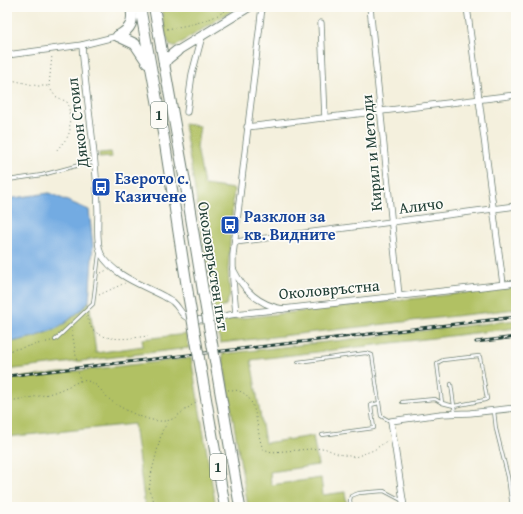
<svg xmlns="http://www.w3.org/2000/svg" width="523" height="514" font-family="'Gentium Book Plus',serif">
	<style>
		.green { fill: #b1c164; stroke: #687f4c }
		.water { fill: #73abe2; stroke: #49748b }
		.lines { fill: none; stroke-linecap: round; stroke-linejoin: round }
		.lane-casing { stroke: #6a7c6f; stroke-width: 4 }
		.street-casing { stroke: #6a7c6f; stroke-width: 7 }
		.secondary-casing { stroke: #6a7c6f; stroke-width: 10 }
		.highway-casing { stroke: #6a7c6f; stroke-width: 12 }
		.path { stroke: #6a7c6f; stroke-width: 1; stroke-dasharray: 1 3; stroke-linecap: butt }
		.lane { stroke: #fff; stroke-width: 2.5 }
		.street { stroke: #fff; stroke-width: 5.5 }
		.secondary { stroke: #fff; stroke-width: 8 }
		.highway { stroke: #fff; stroke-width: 10 }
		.rail-casing { stroke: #1f3d34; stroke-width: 3 }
		.rail { stroke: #fdfcf7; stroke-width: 1.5; stroke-dasharray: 4.5; stroke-linecap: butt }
		.highway-bridge-casing { stroke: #6a7c6f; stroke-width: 12; stroke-linecap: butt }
		.highway-bridge { stroke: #fff; stroke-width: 10 }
		.labels { text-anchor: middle; stroke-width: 3.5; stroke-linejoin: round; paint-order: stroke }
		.shield { fill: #fdfcf7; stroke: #62766e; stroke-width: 1 }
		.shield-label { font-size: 15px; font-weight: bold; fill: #1f3d34 }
		.street-label { font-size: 16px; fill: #1f3d34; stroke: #fdfcf7 }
		.transit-label { font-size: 16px; font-weight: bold; fill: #164399; stroke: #fdfcf7; text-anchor: start }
	</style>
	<rect width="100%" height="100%" fill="#fdfcf7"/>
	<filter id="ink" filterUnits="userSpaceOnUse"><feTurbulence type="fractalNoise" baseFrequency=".025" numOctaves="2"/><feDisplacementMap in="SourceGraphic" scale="8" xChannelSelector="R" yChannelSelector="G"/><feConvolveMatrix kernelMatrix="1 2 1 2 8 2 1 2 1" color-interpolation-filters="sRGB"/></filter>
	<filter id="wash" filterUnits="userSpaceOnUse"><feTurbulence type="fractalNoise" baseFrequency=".012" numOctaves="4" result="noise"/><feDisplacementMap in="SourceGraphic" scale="16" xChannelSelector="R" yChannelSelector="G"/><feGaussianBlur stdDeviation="0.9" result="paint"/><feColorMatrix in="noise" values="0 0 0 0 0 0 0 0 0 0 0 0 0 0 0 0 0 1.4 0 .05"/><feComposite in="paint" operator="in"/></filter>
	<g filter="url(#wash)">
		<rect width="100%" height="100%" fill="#f4f0dd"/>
		<g class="green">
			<path d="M161 7H233V10L176 46H170L165 34Z"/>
			<path d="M184 124 200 126 197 147 204 185 234 189 228 269 230 295 226 305 215 312Z"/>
			<path d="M111 152 112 157 99 158V153Z"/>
			<path d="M516 287V309L220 343 216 321Z"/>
			<path d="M89 301 96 353 143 346 142 339 187 334 189 348 7 370V343C42 336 65 330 89 301Z"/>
			<path d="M516 320V328L251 360 265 443 313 436 318 465 270 472 271 485 321 478 323 495 345 492 347 507H248L222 354Z"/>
			<path d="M191 358 216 507H145L134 424 7 437V379Z"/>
		</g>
		<path class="water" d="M49 193 89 210 93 246 89 301 82 309 60 327 34 337 7 343V199Z"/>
	</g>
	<g filter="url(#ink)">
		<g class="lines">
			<defs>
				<g id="lane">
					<path d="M8 180 42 175 83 164 95 163"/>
					<path d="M55 340 93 304 99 254"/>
					<path d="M298 362 366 353 372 355 381 416 390 421"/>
					<path d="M451 384 455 413"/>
					<path d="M402 402 435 399 442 403 454 406 485 400 487 399 480 357 479 356 443 360 437 363 442 403"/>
					<path d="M494 411 496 429 508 477 512 507"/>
					<path d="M322 435 374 428 371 405 379 403"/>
					<path d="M351 507 350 500 351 496 359 493 384 491 403 501"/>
				</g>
				<g id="street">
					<path d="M370 7 399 296"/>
					<path d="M467 7 503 284"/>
					<path d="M321 23 325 118"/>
					<path d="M82 45C86 101 97 156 98 211 98 222 96 244 101 254 115 277 143 285 165 297 168 299 171 300 173 302 181 309 181 318 193 319 206 322 221 316 235 314 251 312 267 311 283 309"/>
					<path d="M7 55 82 45 118 36"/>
					<path d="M187 112 192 74 202 36"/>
					<path d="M247 127 516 95"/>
					<path d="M235 242 516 206"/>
					<path d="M233 269C244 291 259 305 283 309L516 283"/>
					<path d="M236 314 233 280V255L262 7"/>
					<path d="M404 507 391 421 441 414 470 413 516 408"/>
				</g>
				<path id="secondary" d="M177 51 249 7"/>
				<g id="highway">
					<path d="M140 7 165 144 188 294"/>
					<path d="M154 7 187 193 203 291"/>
					<path d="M118 36 135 44 147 62"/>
					<path d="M118 36C131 29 134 22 131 7"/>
					<path d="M164 65 167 59 177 51"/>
					<path d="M226 425 240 507"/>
					<path d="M211 428 225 507"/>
				</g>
			</defs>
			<use href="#lane" class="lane-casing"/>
			<use href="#street" class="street-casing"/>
			<use href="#secondary" class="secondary-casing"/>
			<use href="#highway" class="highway-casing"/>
			<g class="path">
				<path d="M224 7 231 9"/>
				<path d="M167 29C188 25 211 22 229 8"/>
				<path d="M7 79 38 86H49"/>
				<path d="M49 86 52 55"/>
				<path d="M49 87 55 96 67 102 69 106 70 131 67 138 56 151"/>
				<path d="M101 273 107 270"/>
				<path d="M99 295 125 283"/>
				<path d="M87 316C88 320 90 327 93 330 107 343 132 338 148 336"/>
				<path d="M72 331 77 362"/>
				<path d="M7 351 51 341"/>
				<path d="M80 381C97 378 102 395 114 403 128 412 154 425 170 420 176 418 191 405 198 401"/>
				<path d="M228 390C261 387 254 429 263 449L272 452 324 448 338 454 355 457 374 450 388 440"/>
				<path d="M7 402C20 398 34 398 48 394 59 391 69 386 80 381L78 371"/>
				<path d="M157 507 149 491 151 475 162 431 169 421"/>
			</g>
			<use href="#lane" class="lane"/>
			<use href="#street" class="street"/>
			<use href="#secondary" class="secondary"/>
			<use href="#highway" class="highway"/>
			<defs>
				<g id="rail">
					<path d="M476 342 516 337"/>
					<path d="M7 376 516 317"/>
				</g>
			</defs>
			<use href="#rail" class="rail-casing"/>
			<use href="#rail" class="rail"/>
			<defs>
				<g id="highway-bridge">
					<path d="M203 291 226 425"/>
					<path d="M188 294 211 428"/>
				</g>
			</defs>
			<use href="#highway-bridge" class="highway-bridge-casing"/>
			<use href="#highway-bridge" class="highway-bridge"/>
		</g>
	</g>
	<defs>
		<symbol id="bus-square" viewBox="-11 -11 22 22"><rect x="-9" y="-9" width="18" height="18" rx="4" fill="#1a4fb4" stroke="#fdfcf7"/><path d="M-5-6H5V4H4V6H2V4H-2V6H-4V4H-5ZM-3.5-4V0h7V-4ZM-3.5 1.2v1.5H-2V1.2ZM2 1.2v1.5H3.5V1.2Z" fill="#fff"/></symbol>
	</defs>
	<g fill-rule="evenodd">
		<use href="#bus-square" x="90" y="176" width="22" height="22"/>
		<use href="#bus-square" x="219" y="214" width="22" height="22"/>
	</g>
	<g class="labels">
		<g class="shield">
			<rect x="151" y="102" width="16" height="26" rx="3"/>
			<rect x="210" y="454" width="16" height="26" rx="3"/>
		</g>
		<g class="shield-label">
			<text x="159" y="120">1</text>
			<text x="218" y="472">1</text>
		</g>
		<g class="street-label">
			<text transform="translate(77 123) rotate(-97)" y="6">Дякон Стоил</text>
			<text transform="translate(371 153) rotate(-95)" y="6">Кирил и Методи</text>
			<text transform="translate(421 205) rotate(-7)" y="6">Аличо</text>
			<text transform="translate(214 266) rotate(81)" y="6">Околовръстен път</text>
			<text transform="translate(329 289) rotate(-5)" y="6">Околовръстна</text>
		</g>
		<g class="transit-label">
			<text x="115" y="184">Езерото с.<tspan x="115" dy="18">Казичене</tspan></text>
			<text x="244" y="222">Разклон за<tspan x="244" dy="18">кв. Видните</tspan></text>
		</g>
	</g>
	<rect width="523" height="514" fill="none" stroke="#fdfcf7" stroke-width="24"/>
</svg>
